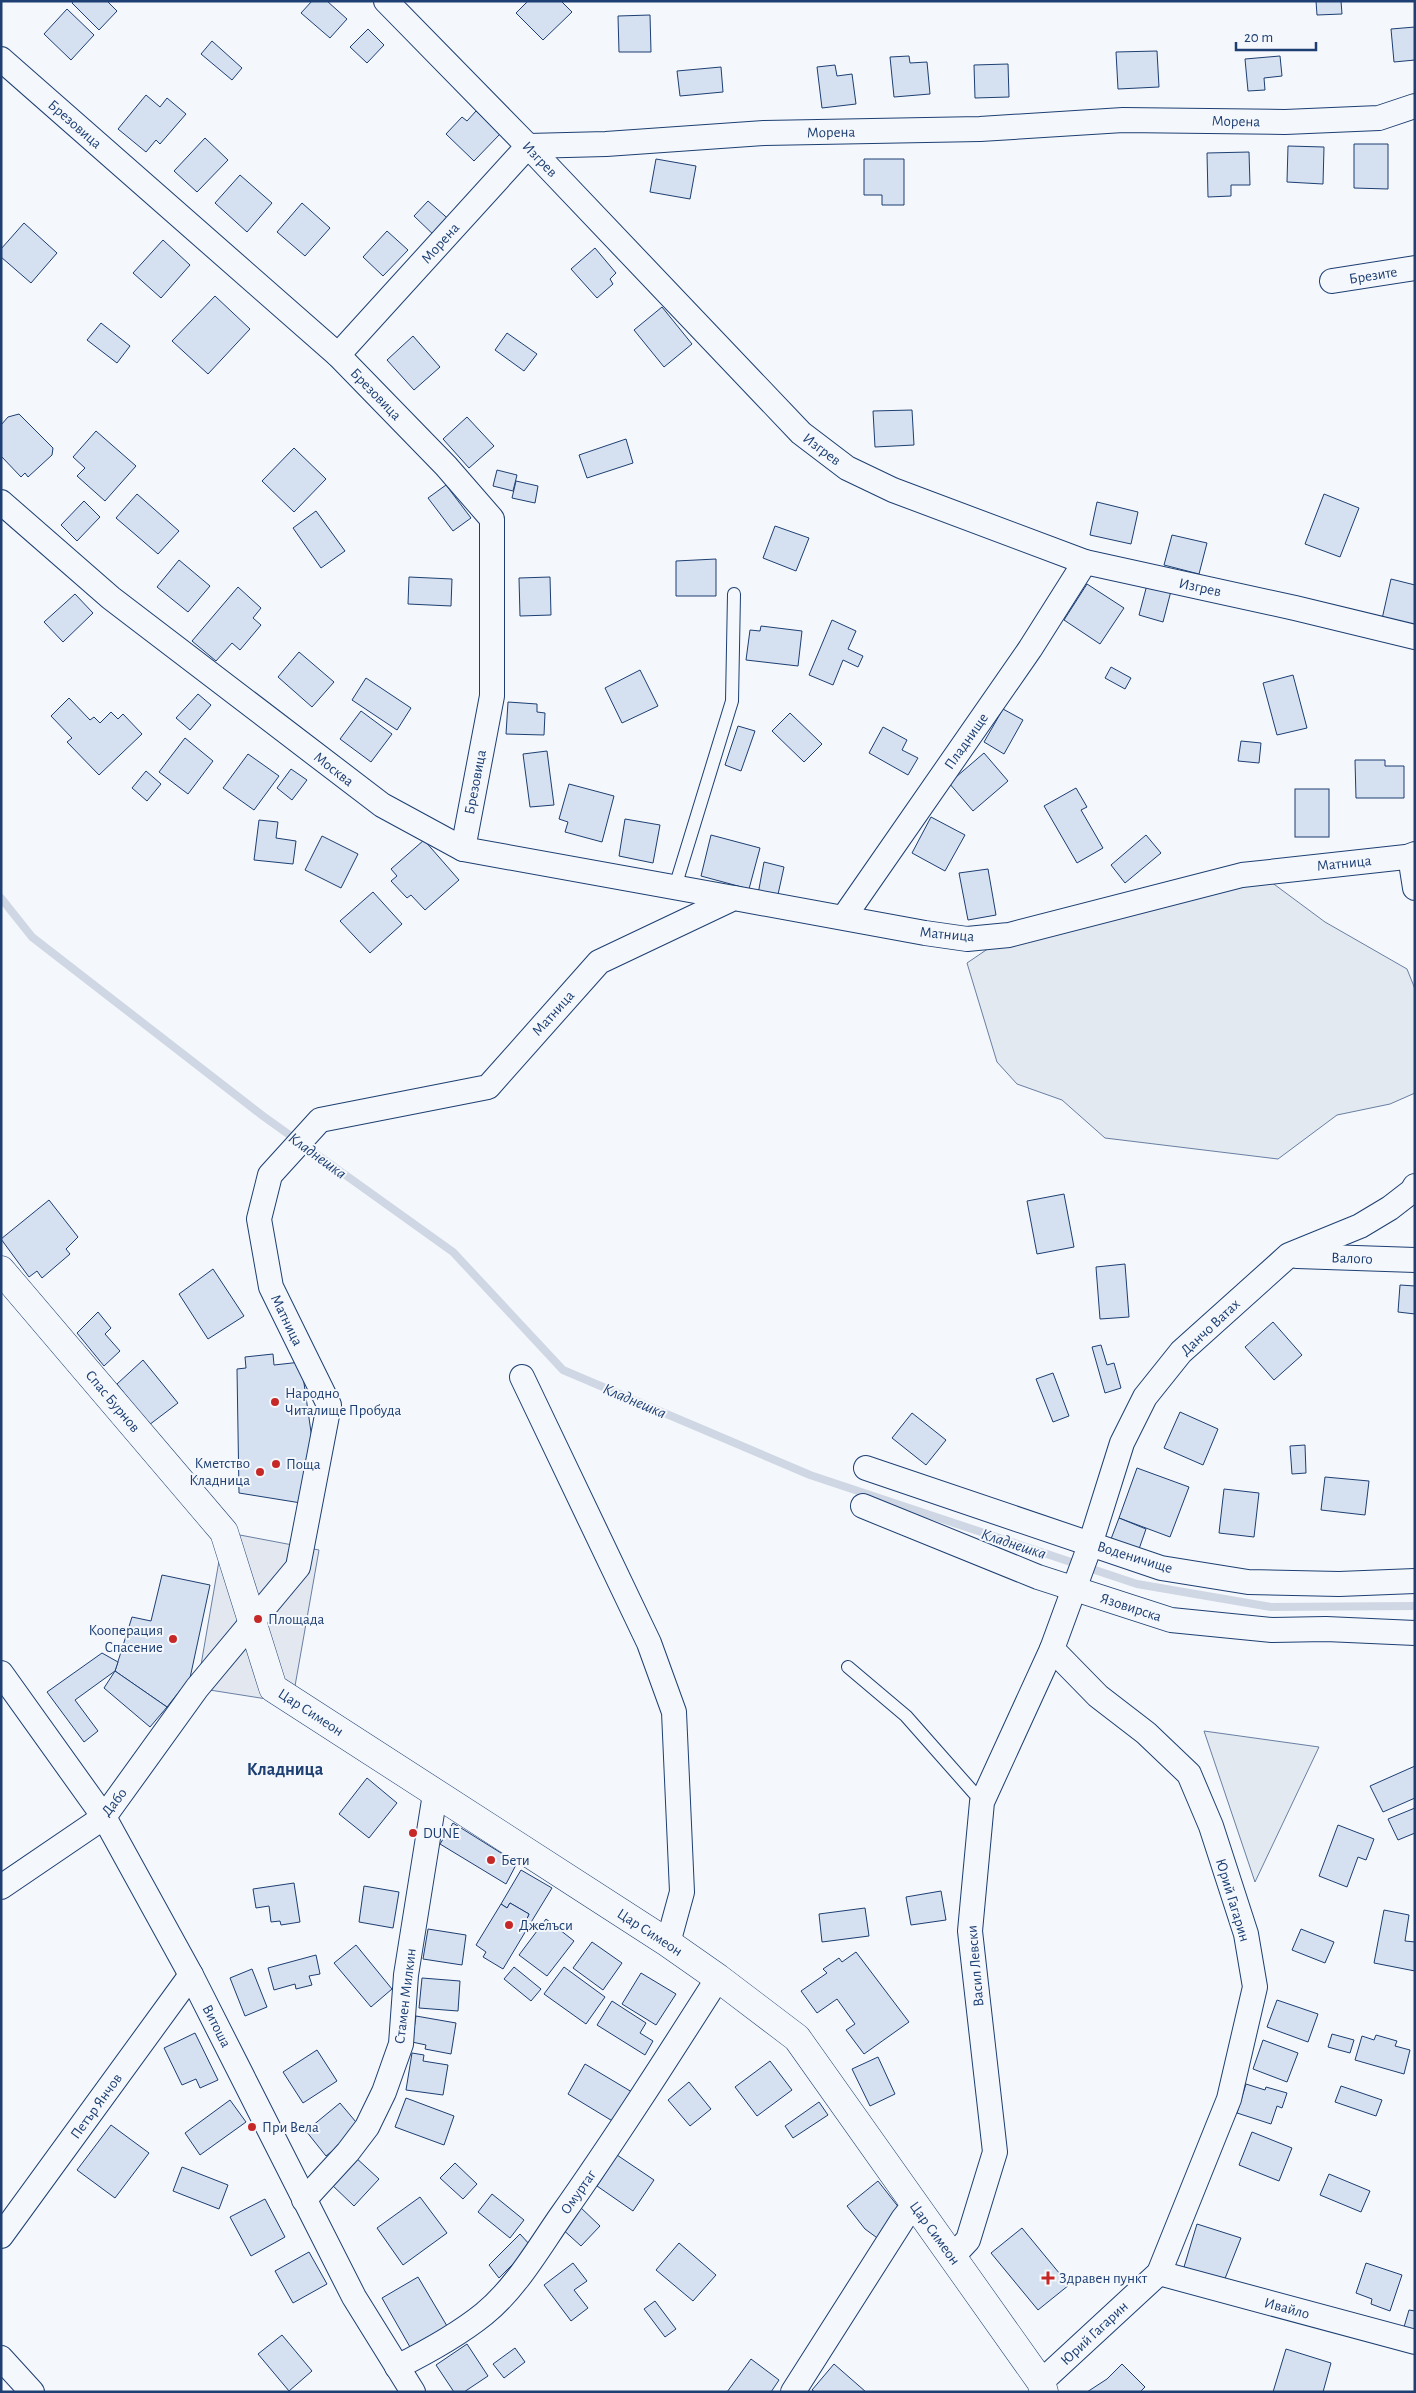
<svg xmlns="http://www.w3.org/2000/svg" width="1416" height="2393" font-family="'Alegreya Sans',sans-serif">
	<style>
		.green { fill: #e3e9f0; stroke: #687fa3 }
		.parking { fill: #e3e8f0; stroke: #687fa3 }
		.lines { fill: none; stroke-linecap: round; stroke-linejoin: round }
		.stream { stroke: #cfd7e4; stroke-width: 8 }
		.building { fill: #d5e0f0; stroke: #1d3f73 }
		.lane-casing { stroke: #1d3f73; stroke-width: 14 }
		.street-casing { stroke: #1d3f73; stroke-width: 26 }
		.secondary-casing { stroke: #1d3f73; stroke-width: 29 }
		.lane { stroke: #f4f7fb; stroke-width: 12 }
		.street { stroke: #f4f7fb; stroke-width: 24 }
		.secondary { stroke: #f4f7fb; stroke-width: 28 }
		.poi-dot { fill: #c62828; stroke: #f4f7fb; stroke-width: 2 }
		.labels { text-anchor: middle; stroke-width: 4; stroke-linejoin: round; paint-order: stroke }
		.street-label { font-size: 15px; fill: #1d3f73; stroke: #f4f7fb }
		.poi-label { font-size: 15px; fill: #1d3f73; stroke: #f4f7fb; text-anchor: start }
		.water-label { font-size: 16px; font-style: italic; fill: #1d3f73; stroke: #f4f7fb }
		.quarter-label { font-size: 18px; font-weight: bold; fill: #1d3f73; stroke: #f4f7fb }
	</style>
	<rect width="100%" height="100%" fill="#f4f7fb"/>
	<g class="green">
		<path d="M1267 879 1325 922 1407 969 1415 989V1093L1390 1104 1337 1115 1278 1159 1105 1138 1062 1100 1017 1084 997 1062 967 963 992 946Z"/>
		<path d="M1204 1731 1319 1747 1255 1882Z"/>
	</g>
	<path class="parking" d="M224 1532 319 1550 292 1703 197 1688Z"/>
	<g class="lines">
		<path class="stream" d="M1 898 32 937 263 1116 453 1252 563 1370 810 1475 1137 1584 1271 1607 1415 1606"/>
	</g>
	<g class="building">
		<path d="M73 1H107L117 11 99 30 72 3Z"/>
		<path d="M312 1H327L347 19 330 38 301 13Z"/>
		<path d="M528 1H561L572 12 543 40 516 13Z"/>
		<path d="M1316 1H1341L1342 14 1317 15Z"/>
		<path d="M67 9 94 35 71 60 44 34Z"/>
		<path d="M650 15 651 52H619L618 16Z"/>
		<path d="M1415 27V60L1394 62 1391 29Z"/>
		<path d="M368 29 384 45 367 63 350 47Z"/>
		<path d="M212 41 242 68 232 80 201 54Z"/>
		<path d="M1157 51 1159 87 1118 89 1116 52Z"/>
		<path d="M909 56 910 63 927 62 930 94 894 97 890 57Z"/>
		<path d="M1280 56 1282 76 1264 78 1265 90 1248 91 1245 59Z"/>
		<path d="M1008 64 1009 97 975 98 974 65Z"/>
		<path d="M835 65 837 76 852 74 856 104 822 108 817 67Z"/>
		<path d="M721 67 723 92 680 96 677 71Z"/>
		<path d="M146 95 160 107 167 98 186 114 160 144 156 140 146 152 118 129Z"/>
		<path d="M476 111 500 134 474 161 446 134 462 117 467 121Z"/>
		<path d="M205 138 228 160 197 192 174 171Z"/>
		<path d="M1354 144H1388V189L1354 188Z"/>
		<path d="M1288 146 1324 147 1323 184 1287 182Z"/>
		<path d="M1249 152 1250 185H1231V196L1208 197 1207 153Z"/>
		<path d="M656 159 696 166 690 199 650 192Z"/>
		<path d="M864 159H904V205H882V195H864Z"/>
		<path d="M240 175 272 203 247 232 215 203Z"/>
		<path d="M428 201 453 223 438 239 414 216Z"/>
		<path d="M302 203 330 228 305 256 277 232Z"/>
		<path d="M24 223 57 253 31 283 1 257V249Z"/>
		<path d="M387 231 408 250 383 276 363 257Z"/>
		<path d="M163 240 190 265 161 298 133 273Z"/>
		<path d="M595 248 616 273 610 279 613 284 597 298 571 269Z"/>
		<path d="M215 296 250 329 208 374 172 341Z"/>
		<path d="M662 307 692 344 664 367 634 330Z"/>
		<path d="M101 323 130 346 117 363 87 340Z"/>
		<path d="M507 333 537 354 524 371 495 350Z"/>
		<path d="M413 336 440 367 414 390 387 360Z"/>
		<path d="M912 410 914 445 875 447 873 411Z"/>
		<path d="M19 414 53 448 52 455 28 477 25 473 21 477 1 456V425L8 417Z"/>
		<path d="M467 417 494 446 469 468 443 439Z"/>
		<path d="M96 431 136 466 105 501 77 476 85 468 73 457Z"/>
		<path d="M626 439 633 463 587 478 579 455Z"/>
		<path d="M294 448 326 479 294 512 262 481Z"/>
		<path d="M497 470 517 475 513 491 493 486Z"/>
		<path d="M516 481 538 486 535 503 512 498Z"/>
		<path d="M446 485 471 518 453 531 428 498Z"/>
		<path d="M137 494 179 531 158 554 116 518Z"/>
		<path d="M1324 494 1359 508 1340 557 1305 544Z"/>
		<path d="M84 501 100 517 77 541 61 525Z"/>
		<path d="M1097 502 1138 512 1131 544 1090 535Z"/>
		<path d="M316 511 345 551 321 568 293 528Z"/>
		<path d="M775 526 809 538 796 571 763 558Z"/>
		<path d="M1172 535 1207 543 1199 574 1164 565Z"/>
		<path d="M716 559V596H676V561Z"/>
		<path d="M179 560 210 586 188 612 157 587Z"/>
		<path d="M409 577 452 579 451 606 408 604Z"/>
		<path d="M550 577 551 615 520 616 519 578Z"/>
		<path d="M1391 579 1415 585V627L1382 619Z"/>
		<path d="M1148 581 1172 587 1163 622 1139 615Z"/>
		<path d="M1087 584 1124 608 1100 644 1064 620Z"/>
		<path d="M238 587 261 608 253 618 261 625 240 650 232 643 216 661 192 641Z"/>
		<path d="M75 594 93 613 63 642 44 622Z"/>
		<path d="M832 620 856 631 848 649 863 656 858 667 843 660 833 685 809 675Z"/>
		<path d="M761 626 802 631 798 666 746 660 750 630 760 631Z"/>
		<path d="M299 652 334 682 312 707 278 677Z"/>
		<path d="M1111 667 1131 678 1125 689 1105 678Z"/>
		<path d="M640 670 658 706 622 723 605 688Z"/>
		<path d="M1293 675 1307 728 1277 735 1263 683Z"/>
		<path d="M366 678 411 708 397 730 352 700Z"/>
		<path d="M198 694 211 705 190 730 176 718Z"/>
		<path d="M69 698 90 720 94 717 100 723 111 712 118 719 123 714 142 734 99 775 67 742 72 738 51 716Z"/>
		<path d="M508 702 537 704V712L545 713 544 735 506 734Z"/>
		<path d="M1003 709 1023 720 1004 754 984 742Z"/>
		<path d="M361 711 392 734 371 762 340 739Z"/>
		<path d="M790 713 822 744 804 762 772 731Z"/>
		<path d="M738 726 755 731 741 771 725 765Z"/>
		<path d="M883 727 907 740 902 750 918 758 908 775 869 753Z"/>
		<path d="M185 738 213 761 188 794 159 772Z"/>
		<path d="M1241 741 1261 743 1259 763 1238 761Z"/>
		<path d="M547 751 554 805 530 807 523 754Z"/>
		<path d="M984 753 1008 781 973 811 949 783Z"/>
		<path d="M248 754 279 776 254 810 223 788Z"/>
		<path d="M1355 760H1385V766H1404V798H1356Z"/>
		<path d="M291 769 307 780 292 800 277 788Z"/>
		<path d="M146 771 161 784 147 801 132 788Z"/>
		<path d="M569 784 614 796 602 842 565 832 568 822 559 819Z"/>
		<path d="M1076 788 1087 807 1081 810 1103 848 1077 863 1044 806Z"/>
		<rect x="1295" y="789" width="34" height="48"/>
		<path d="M931 817 965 835 945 871 912 853Z"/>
		<path d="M625 819 660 825 653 863 619 856Z"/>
		<path d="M259 820 278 822 276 838 296 841 293 864 254 860Z"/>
		<path d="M711 835 760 848 749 889 701 876Z"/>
		<path d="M1146 835 1161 853 1125 883 1111 865Z"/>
		<path d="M322 836 358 854 341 888 305 870Z"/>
		<path d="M424 840 459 880 425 910 411 895 407 898 391 881 397 876 391 869Z"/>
		<path d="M764 862 784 867 777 899 758 894Z"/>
		<path d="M988 869 996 915 968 920 959 873Z"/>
		<path d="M373 892 402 924 370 953 340 921Z"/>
		<path d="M1064 1194 1074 1247 1037 1254 1027 1201Z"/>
		<path d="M49 1200 78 1237 66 1249 70 1254 42 1278 37 1271 29 1277 1 1239Z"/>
		<path d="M1125 1264 1129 1317 1100 1319 1096 1267Z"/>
		<path d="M213 1269 244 1316 208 1339 179 1294Z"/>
		<path d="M1400 1285 1415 1286V1314L1398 1312Z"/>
		<path d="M98 1312 111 1328 105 1334 120 1351 104 1366 77 1333Z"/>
		<path d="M1273 1322 1302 1355 1274 1380 1245 1347Z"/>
		<path d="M1101 1345 1107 1365 1114 1363 1121 1388 1105 1393 1092 1347Z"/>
		<path d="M273 1354 274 1365 301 1362 312 1439 301 1503 239 1493 237 1369 246 1368 245 1357Z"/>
		<path d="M143 1360 178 1403 149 1425 117 1384Z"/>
		<path d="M1053 1373 1069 1416 1053 1422 1036 1379Z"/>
		<path d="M1180 1412 1218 1429 1203 1465 1164 1448Z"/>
		<path d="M912 1413 946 1440 926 1465 892 1438Z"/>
		<path d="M1305 1445 1306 1473 1292 1474 1290 1446Z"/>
		<path d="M1137 1468 1189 1487 1170 1537 1119 1518Z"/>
		<path d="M1325 1477 1369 1481 1365 1515 1321 1510Z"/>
		<path d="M1224 1489 1259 1493 1254 1537 1219 1533Z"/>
		<path d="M1119 1518 1146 1529 1139 1549 1111 1539Z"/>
		<path d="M162 1575 210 1585 190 1678 167 1707 115 1671 132 1617 151 1621Z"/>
		<path d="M102 1653 118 1662 115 1671 75 1700 98 1731 84 1742 47 1692Z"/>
		<path d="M115 1671 167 1707 150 1727 104 1688Z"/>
		<path d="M1415 1766V1798L1383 1812 1370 1786Z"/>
		<path d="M367 1778 397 1803 369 1838 339 1814Z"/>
		<path d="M1415 1808V1833L1398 1840 1388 1819Z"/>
		<path d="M453 1823 517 1863 506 1884 440 1844Z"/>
		<path d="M1338 1825 1374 1839 1366 1860 1358 1857 1347 1887 1319 1876Z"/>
		<path d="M521 1870 552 1888 530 1924 526 1921 529 1914 510 1903 507 1908 501 1904Z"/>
		<path d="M294 1883 300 1922 281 1925 280 1921 271 1922 269 1906 256 1908 253 1889Z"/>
		<path d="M364 1886 399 1892 393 1928 359 1922Z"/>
		<path d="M941 1891 946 1920 911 1925 906 1897Z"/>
		<path d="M510 1903 529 1914 526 1921 530 1924 503 1969 483 1957 486 1952 476 1945 501 1904 507 1908Z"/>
		<path d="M865 1908 869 1936 822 1942 819 1914Z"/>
		<path d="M1384 1910 1409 1915 1405 1941 1415 1942V1971L1374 1963Z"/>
		<path d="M546 1919 574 1941 547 1976 519 1955Z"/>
		<path d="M428 1929 466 1935 462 1965 423 1959Z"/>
		<path d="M1301 1929 1334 1942 1325 1963 1292 1950Z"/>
		<path d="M592 1942 622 1963 603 1990 573 1968Z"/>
		<path d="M356 1945 392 1989 371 2007 334 1963Z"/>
		<path d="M856 1952 909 2022 864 2054 846 2030 855 2024 837 1999 817 2013 801 1991 827 1973 823 1969 839 1958 842 1962Z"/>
		<path d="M316 1955 320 1974 309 1976 312 1985 296 1989 295 1984 274 1990 268 1968Z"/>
		<path d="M514 1967 541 1989 531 2001 504 1979Z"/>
		<path d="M564 1967 605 1997 586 2024 544 1994Z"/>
		<path d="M252 1969 267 2007 245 2016 230 1978Z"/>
		<path d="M641 1973 676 1994 656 2025 622 2004Z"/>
		<path d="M422 1978 460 1981 458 2011 419 2008Z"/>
		<path d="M1277 2000 1318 2014 1308 2042 1267 2027Z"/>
		<path d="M612 2001 646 2023 640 2033 653 2041 645 2055 597 2025Z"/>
		<path d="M416 2016 456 2023 451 2054 425 2049 426 2045 412 2042Z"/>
		<path d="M195 2033 218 2080 200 2088 196 2079 182 2085 164 2048Z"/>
		<path d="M1332 2034 1354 2040 1350 2053 1328 2047Z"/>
		<path d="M1376 2035 1397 2041 1395 2046 1410 2050 1404 2074 1355 2060 1362 2036 1374 2040Z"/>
		<path d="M1263 2040 1298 2053 1287 2082 1253 2069Z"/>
		<path d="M317 2050 337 2081 303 2103 283 2072Z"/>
		<path d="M412 2053 424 2055 423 2061 448 2065 443 2095 406 2090Z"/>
		<path d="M878 2057 895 2094 870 2106 852 2069Z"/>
		<path d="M770 2061 792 2090 757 2116 735 2087Z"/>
		<path d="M585 2064 637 2095 619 2125 568 2094Z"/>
		<path d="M689 2082 711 2109 690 2126 668 2100Z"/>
		<path d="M1246 2084 1265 2090 1266 2087 1287 2093 1282 2108 1277 2106 1271 2124 1237 2113Z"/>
		<path d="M1341 2086 1382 2100 1376 2116 1335 2102Z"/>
		<path d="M406 2098 454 2116 444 2145 395 2127Z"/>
		<path d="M230 2100 246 2122 200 2155 185 2133Z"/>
		<path d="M819 2102 828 2115 793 2138 785 2126Z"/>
		<path d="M340 2103 361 2128 326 2156 306 2131Z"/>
		<path d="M111 2125 149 2153 115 2198 77 2170Z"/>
		<path d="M1252 2132 1292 2148 1279 2181 1239 2165Z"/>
		<path d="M617 2155 654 2180 633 2211 597 2186Z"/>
		<path d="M354 2156 379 2179 354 2206 330 2183Z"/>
		<path d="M455 2163 477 2184 463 2199 440 2178Z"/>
		<path d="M182 2167 228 2185 219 2209 173 2191Z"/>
		<path d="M1329 2174 1370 2191 1361 2212 1320 2195Z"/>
		<path d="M878 2181 900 2209 880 2240 865 2229 847 2206Z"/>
		<path d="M492 2194 524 2220 510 2238 478 2212Z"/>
		<path d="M420 2197 447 2233 403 2265 377 2228Z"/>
		<path d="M265 2199 285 2237 251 2256 230 2217Z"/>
		<path d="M579 2206 600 2226 581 2246 560 2227Z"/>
		<path d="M1197 2224 1241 2238 1224 2281 1184 2267Z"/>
		<path d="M1022 2228 1069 2285 1038 2310 991 2253Z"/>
		<path d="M520 2234 531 2246 499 2278 489 2265Z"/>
		<path d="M679 2243 716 2275 693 2301 656 2270Z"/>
		<path d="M309 2252 327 2284 293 2303 275 2271Z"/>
		<path d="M573 2263 587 2281 574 2290 588 2308 571 2321 544 2285Z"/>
		<path d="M1366 2263 1402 2275 1390 2311 1371 2304 1372 2299 1356 2293Z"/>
		<path d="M418 2277 447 2326 410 2347 382 2298Z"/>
		<path d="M655 2301 676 2329 665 2337 644 2309Z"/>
		<path d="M1409 2310 1415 2311V2330L1404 2327Z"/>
		<path d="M282 2335 312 2371 289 2391 258 2354Z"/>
		<path d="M467 2344 488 2376 464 2392H454L436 2365Z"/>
		<path d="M515 2348 525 2362 504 2378 493 2364Z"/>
		<path d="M1286 2349 1331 2363 1323 2392H1273Z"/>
		<path d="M751 2359 779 2380 771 2392H727Z"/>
		<path d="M834 2364 866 2392H815L812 2390Z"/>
		<path d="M1122 2364 1145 2387 1140 2392H1087L1107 2379Z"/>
	</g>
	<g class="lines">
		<defs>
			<g id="lane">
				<path d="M675 887 732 701 734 594"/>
				<path d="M848 1667 906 1716 982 1802"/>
			</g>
			<g id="street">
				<path d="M386 1 528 146 801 433 847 468 893 490 1085 562 1295 608 1415 637"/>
				<path d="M1 59 338 355 446 466 492 519V696L463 849"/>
				<path d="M1332 281 1415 268"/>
				<path d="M338 355 528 146 606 144 764 133 980 129 1123 120 1285 122 1379 118 1415 106"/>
				<path d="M1 502 111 598 382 805 463 849 734 898"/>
				<path d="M1415 854 1410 856 1415 888"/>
				<path d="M844 917 1030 649 1085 562"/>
				<path d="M1297 1256 1415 1260"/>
				<path d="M522 1377 649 1643 674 1712 682 1892 668 1943"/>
				<path d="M866 1468 1161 1568 1248 1582 1339 1584 1415 1581"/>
				<path d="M863 1506 1038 1577 1171 1620 1272 1630 1326 1629 1415 1633"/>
				<path d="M1 1673 104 1817 191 1975 354 2297 413 2392"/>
				<path d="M1 1887 104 1817 197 1688 298 1567 329 1405 271 1287 259 1219 270 1175 320 1120 488 1087 599 962 734 898 925 933 967 939 1009 935 1242 875 1415 856"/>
				<path d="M304 2200 348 2152 367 2127 384 2092 401 2044 406 1975 435 1794"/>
				<path d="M1 2236 191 1975"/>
				<path d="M952 2257 968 2240 995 2152 970 1931 982 1802 1052 1649"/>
				<path d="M1159 2273 1415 2342"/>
				<path d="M1 2358 32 2392"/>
				<path d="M397 2367C427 2352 458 2335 484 2314 516 2288 538 2249 561 2216 616 2138 667 2058 718 1978"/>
				<path d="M1041 2382 1159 2273 1229 2099 1255 1987 1246 1934 1211 1826 1189 1774 1146 1733 1098 1696 1052 1649 1089 1548 1122 1443 1145 1397 1181 1352 1289 1255 1360 1226 1390 1208 1412 1191 1415 1186"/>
				<path d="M793 2392 903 2219 914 2205"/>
			</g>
			<path id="secondary" d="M1 1270 224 1532 273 1688 668 1943 718 1978 797 2038 1041 2382 1044 2392"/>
		</defs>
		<use href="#lane" class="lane-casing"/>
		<use href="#street" class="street-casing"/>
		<use href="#secondary" class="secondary-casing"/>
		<use href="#lane" class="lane"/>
		<use href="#street" class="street"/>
		<use href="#secondary" class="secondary"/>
	</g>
	<g class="poi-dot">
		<circle cx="275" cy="1402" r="5"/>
		<circle cx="276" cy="1464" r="5"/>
		<circle cx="260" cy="1472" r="5"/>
		<circle cx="258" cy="1619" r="5"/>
		<circle cx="173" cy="1639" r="5"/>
		<circle cx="413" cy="1833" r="5"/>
		<circle cx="491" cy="1860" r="5"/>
		<circle cx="509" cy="1925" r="5"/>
		<circle cx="252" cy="2127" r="5"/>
		<path d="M1045.5 2270.5h5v5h5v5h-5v5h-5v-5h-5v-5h5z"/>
	</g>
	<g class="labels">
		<g class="street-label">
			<text transform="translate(1236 121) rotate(1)" y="5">Морена</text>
			<text transform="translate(75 124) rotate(41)" y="5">Брезовица</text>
			<text transform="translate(831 132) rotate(-1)" y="5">Морена</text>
			<text transform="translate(540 159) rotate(46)" y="5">Изгрев</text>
			<text transform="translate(440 243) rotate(-48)" y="5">Морена</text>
			<text transform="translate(1373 275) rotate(-9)" y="5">Брезите</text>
			<text transform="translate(376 394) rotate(46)" y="5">Брезовица</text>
			<text transform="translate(822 449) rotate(37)" y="5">Изгрев</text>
			<text transform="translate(1200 587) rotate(12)" y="5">Изгрев</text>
			<text transform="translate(966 741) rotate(-55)" y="5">Пладнище</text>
			<text transform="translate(334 769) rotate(38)" y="5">Москва</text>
			<text transform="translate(475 782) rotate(-79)" y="5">Брезовица</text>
			<text transform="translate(1344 863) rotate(-6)" y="5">Матница</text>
			<text transform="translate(947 934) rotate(5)" y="5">Матница</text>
			<text transform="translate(553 1013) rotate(-48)" y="5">Матница</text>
			<text transform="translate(1352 1258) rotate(2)" y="5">Валого</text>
			<text transform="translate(287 1320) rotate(64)" y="5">Матница</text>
			<text transform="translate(1210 1327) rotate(-43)" y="5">Данчо Ватах</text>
			<text transform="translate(113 1401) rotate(50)" y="5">Спас Бурнов</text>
			<text transform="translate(1135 1557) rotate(17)" y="5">Воденичище</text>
			<text transform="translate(1131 1607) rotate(18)" y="5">Язовирска</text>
			<text transform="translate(311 1712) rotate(33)" y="5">Цар Симеон</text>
			<text transform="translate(114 1802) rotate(-52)" y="5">Дабо</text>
			<text transform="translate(1233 1900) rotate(73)" y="5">Юрий Гагарин</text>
			<text transform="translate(650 1932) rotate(33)" y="5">Цар Симеон</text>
			<text transform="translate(975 1966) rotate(-95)" y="5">Васил Левски</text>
			<text transform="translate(405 1996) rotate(-83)" y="5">Стамен Милкин</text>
			<text transform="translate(217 2026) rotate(63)" y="5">Витоша</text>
			<text transform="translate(96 2106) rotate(-54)" y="5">Петър Янчов</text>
			<text transform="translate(578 2192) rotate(-55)" y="5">Омуртаг</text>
			<text transform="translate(935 2233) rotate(54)" y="5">Цар Симеон</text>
			<text transform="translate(1287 2308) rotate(15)" y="5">Ивайло</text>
			<text transform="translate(1094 2333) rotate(-43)" y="5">Юрий Гагарин</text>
		</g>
		<g class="poi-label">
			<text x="285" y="1398">Народно<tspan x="285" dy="17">Читалище Пробуда</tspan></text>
			<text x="250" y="1468" text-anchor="end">Кметство<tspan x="250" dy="17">Кладница</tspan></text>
			<text x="286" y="1469">Поща</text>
			<text x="268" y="1624">Площада</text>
			<text x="163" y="1635" text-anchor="end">Кооперация<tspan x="163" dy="17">Спасение</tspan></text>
			<text x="423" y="1838">DUNE</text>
			<text x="501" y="1865">Бети</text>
			<text x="519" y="1930">Джелъси</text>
			<text x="262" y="2132">При Вела</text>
			<text x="1059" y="2283">Здравен пункт</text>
		</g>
		<g class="water-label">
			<text transform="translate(318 1155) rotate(36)" y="6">Кладнешка</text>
			<text transform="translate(635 1400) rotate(23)" y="6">Кладнешка</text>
			<text transform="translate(1014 1543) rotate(18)" y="6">Кладнешка</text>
		</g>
		<g class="quarter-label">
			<text x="285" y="1775">Кладница</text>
		</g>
	</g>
	<rect width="1416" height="2393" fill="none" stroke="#1d3f73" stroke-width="5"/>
	<path d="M1236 42v8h80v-8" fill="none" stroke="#1d3f73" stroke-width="2.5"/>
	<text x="1244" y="42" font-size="15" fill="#1d3f73" stroke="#f4f7fb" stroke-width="4" paint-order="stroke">20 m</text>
</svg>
